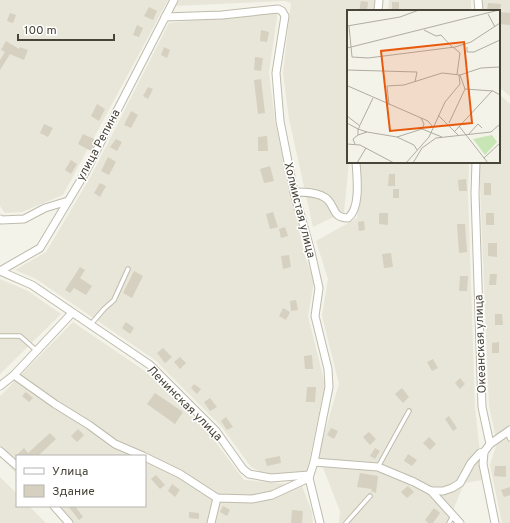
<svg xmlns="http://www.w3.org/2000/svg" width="510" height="523" font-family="Overpass,sans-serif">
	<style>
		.residential { fill: #e8e6d8 }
		.building { fill: #d5d0c0 }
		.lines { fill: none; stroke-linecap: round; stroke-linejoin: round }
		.lane-casing { stroke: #bfbcad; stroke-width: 5.5 }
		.street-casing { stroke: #bfbcad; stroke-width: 9 }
		.lane { stroke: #fff; stroke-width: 3.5 }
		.street { stroke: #fff; stroke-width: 7 }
		.labels { text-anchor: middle; stroke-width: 3; stroke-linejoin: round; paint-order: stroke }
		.street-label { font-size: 12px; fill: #484438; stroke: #fff }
		.inset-road { fill: none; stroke: #afada3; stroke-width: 1 }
		.view { fill: #e8590c; fill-opacity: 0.15; stroke: #e8590c; stroke-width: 2 }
		.inset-edge { fill: none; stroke: #484438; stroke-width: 2 }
	</style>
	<rect width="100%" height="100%" fill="#f4f3ea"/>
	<g class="residential">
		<path d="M0 0H168L63 195 22 212 5 213 0 206Z"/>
		<path d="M179 0H376L375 11H348L349 162 344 212 313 227 289 119 283 73 291 3 285 1 176 6Z"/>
		<path d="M389 0H471V11H388Z"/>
		<path d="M482 0H510V96L499 87V11H482Z"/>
		<path d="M278 11 269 72 275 121 304 253 314 281 308 316 325 384 307 471 266 475 251 467 221 426 155 360 36 279 15 270 46 252 91 176 169 23Z"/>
		<path d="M499 94 510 104V523H502L490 465 497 443 489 406 480 188V162H499Z"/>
		<path d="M359 162H469L468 193 475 407 483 480 464 483 448 523H339L340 511 318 455 339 384 322 316 328 279 316 241 357 218Z"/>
		<path d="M0 279 28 291 61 314 0 374Z"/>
		<path d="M73 322 145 371 211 436 244 480 287 484 302 486 312 512 313 523H66L49 506H145V456H17V474L0 457V396Z"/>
		<path d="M0 477 17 494V506H29L46 523H0Z"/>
	</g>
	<g class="building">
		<path d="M361 1 368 2 367 11H359Z"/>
		<rect x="392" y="2" width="7" height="9"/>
		<path d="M488 3 501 4 500 11H487Z"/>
		<path d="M149 7 157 11 153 20 144 16Z"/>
		<path d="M499 12 510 13V25L499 24Z"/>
		<path d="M10 13 16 15 13 23 7 21Z"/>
		<path d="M137 25 143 28 139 37 133 35Z"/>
		<path d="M261 30 269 32 267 42 260 41Z"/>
		<path d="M6 41 19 49 20 47 28 50 24 60 10 54 0 70V60L5 52 1 50Z"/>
		<path d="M164 47 170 50 167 58 161 55Z"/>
		<path d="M255 57 263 58 261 71 254 70Z"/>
		<path d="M261 79 265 113 258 114 254 80Z"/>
		<path d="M148 87 153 89 148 99 143 96Z"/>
		<path d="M97 104 105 109 99 121 91 116Z"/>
		<path d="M131 111 138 115 131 128 124 125Z"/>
		<path d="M44 124 53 128 48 137 40 133Z"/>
		<path d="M83 134 96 140 91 151 78 144Z"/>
		<path d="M267 136 268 151H258V137Z"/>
		<path d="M116 139 122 142 117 151 110 147Z"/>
		<path d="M108 157 116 162 109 175 101 171Z"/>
		<path d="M71 160 77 164 71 174 65 170Z"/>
		<path d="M270 166 274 181 264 183 260 169Z"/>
		<path d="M389 174H395V186H388Z"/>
		<path d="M466 179 467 191H459L458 180Z"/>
		<path d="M100 183 106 186 100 197 94 193Z"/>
		<rect x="484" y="183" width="7" height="12"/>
		<rect x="393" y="189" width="6" height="9"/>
		<path d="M273 212 278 227 270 229 266 214Z"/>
		<path d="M379 213H388V225L379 224Z"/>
		<rect x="486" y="213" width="8" height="12"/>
		<path d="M364 221 365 230 359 231 358 222Z"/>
		<path d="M457 224H465L467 252 459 253Z"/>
		<path d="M285 227 288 236 281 238 279 229Z"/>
		<path d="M488 243H497V257L488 256Z"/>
		<path d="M391 253 393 267 384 268 382 254Z"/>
		<path d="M289 255 291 267 283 269 281 256Z"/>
		<path d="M80 267 85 270 80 278 92 286 86 295 74 288 70 293 65 290Z"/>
		<path d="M134 271 143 276 132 298 123 293Z"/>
		<path d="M490 274H497L496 285H489Z"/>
		<path d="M460 276H468L467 291H459Z"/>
		<path d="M296 300 298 310 291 311 290 301Z"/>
		<path d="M283 308 290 312 286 320 279 316Z"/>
		<path d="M495 314H502L503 325H495Z"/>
		<path d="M126 322 134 328 130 334 122 328Z"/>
		<path d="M499 342V353H492V343Z"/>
		<path d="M163 348 172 357 165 363 157 353Z"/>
		<path d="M312 355 313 369H305L304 356Z"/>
		<path d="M180 357 186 363 180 369 174 362Z"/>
		<path d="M433 359 438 368 432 371 427 362Z"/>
		<path d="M460 378 465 384 460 389 455 383Z"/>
		<path d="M194 384 201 389 197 394 191 388Z"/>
		<path d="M307 387H316L315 402H306Z"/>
		<path d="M402 388 409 397 403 403 395 394Z"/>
		<path d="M26 392 33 398 29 402 22 396Z"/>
		<path d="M155 393 183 412 175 424 147 404Z"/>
		<path d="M210 398 217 407 210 411 204 402Z"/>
		<path d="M449 416 457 428 453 431 445 419Z"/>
		<path d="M226 417 233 427 227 430 221 421Z"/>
		<path d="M331 428 338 431 334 439 327 435Z"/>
		<path d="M78 429 84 435 77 442 71 436Z"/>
		<path d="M369 432 376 439 370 445 363 437Z"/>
		<path d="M50 433 56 439 38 456H16L24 448 28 453Z"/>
		<path d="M429 437 436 444 430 450 423 443Z"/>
		<path d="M375 448 380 451 375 459 370 456Z"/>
		<path d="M408 454 417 460 412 466 404 461Z"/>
		<path d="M280 456 281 463 267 466 265 459Z"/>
		<path d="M495 466H506V477L494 476Z"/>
		<path d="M360 473 378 476 376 493 371 491 372 489 357 487Z"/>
		<path d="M156 475 165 485 160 489 151 479Z"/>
		<path d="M172 484 180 490 175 497 168 491Z"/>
		<path d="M408 486 414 492 407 498 401 492Z"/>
		<path d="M510 487V495L504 497 501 490Z"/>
		<path d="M68 506H75L83 517 79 520Z"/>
		<path d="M223 506 230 510 227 516 220 512Z"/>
		<path d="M434 508 440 513 433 523H428L425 520Z"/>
		<path d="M292 510 303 511 302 523H291Z"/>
		<path d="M189 512 199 513V519L189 518Z"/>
	</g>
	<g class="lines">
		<defs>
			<g id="lane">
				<path d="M91 324 104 309 114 300 128 269"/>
				<path d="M0 336H20L37 351"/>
				<path d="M507 432 510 439"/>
				<path d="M378 467 409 411"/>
				<path d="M346 523 370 496"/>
				<path d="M449 523 453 516"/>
			</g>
			<g id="street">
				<path d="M478 0 479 11"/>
				<path d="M378 11 379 0"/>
				<path d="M165 17 222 15 278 9 282 11 285 16 276 73 280 121 294 192 311 252 319 288 315 316 328 369 329 387 314 462 309 478 320 523"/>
				<path d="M476 162 475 193 482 407 490 444 484 452 483 464 495 523"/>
				<path d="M294 192C304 192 320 192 328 200 336 209 333 218 348 218 361 208 357 177 356 162"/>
				<path d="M0 219 1 220 24 219 45 208 68 201"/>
				<path d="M0 271 32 285 150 365 216 431 243 469 249 474 271 478 309 475"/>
				<path d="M0 271 40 248 85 173 174 0"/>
				<path d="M14 375 55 404 89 425 115 444 143 456"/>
				<path d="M0 386 14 375 72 313"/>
				<path d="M490 444 510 430"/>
				<path d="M0 451 17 466"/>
				<path d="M145 457 180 474 217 498 252 499 272 495 309 478"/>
				<path d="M314 462 378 467 414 482 431 491H443L452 488 460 483 471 463 480 453 484 452"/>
				<path d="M431 491 460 523"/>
				<path d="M54 506 69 523"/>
				<path d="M211 523 217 498"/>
			</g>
		</defs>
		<use href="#lane" class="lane-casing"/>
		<use href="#street" class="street-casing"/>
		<use href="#lane" class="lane"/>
		<use href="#street" class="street"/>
	</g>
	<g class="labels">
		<g class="street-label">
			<text transform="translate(98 145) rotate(-62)" y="4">улица Репина</text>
			<text transform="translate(300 210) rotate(76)" y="4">Холмистая улица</text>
			<text transform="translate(480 344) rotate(-92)" y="4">Океанская улица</text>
			<text transform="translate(185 403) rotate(45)" y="4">Ленинская улица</text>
		</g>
	</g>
	<g transform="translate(347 10)">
		<rect width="153" height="153" fill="#f4f3ea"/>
		<path d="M145 125 150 132 138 145 126 129Z" fill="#c8e6b5"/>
		<path class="inset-road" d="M141 4 148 17M0 16 53 7 72 0M2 16 5 47 21 48 108 37 124 32 153 13M77 20 89 26 94 25 105 37M106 37 113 43 110 64M120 37V42H127L153 30M0 38 152 0M0 60 70 62 68 72M1 76 81 111 85 116M118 79 146 81 153 85M42 95 40 76 57 75 95 63 113 65 134 58 153 57M91 105 111 125M0 106 13 116 11 119 20 122 11 125M74 108 77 114 75 119M0 113 11 119V125L6 129 8 134M102 113 118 79 113 65M13 115 26 88M112 116 141 153M108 121 145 81M20 122 50 127 75 119 95 127M121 125 131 114 135 118M50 127 67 135 70 140M0 134 13 135 47 153M137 148 153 133M10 153 19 138M59 153 82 127 98 92 113 74 112 65M66 153 75 138 89 128 144 122 153 114"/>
		<path class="view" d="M117 32 125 113 43 121 34 41Z"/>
		<rect width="153" height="153" class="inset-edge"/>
	</g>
	<rect x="16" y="455" width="130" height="52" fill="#ffffff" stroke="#b6b4af"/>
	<rect x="24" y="468" width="20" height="6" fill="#ffffff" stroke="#b6b4af"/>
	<text x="52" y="475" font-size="12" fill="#484438">Улица</text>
	<rect x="24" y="485" width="20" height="12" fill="#d5d0c0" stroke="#b6b4af"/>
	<text x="52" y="495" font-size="12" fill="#484438">Здание</text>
	<path d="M18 34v6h96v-6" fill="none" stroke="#484438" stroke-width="2"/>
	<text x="24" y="34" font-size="12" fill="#484438" stroke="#ffffff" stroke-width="3" paint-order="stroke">100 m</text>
</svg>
